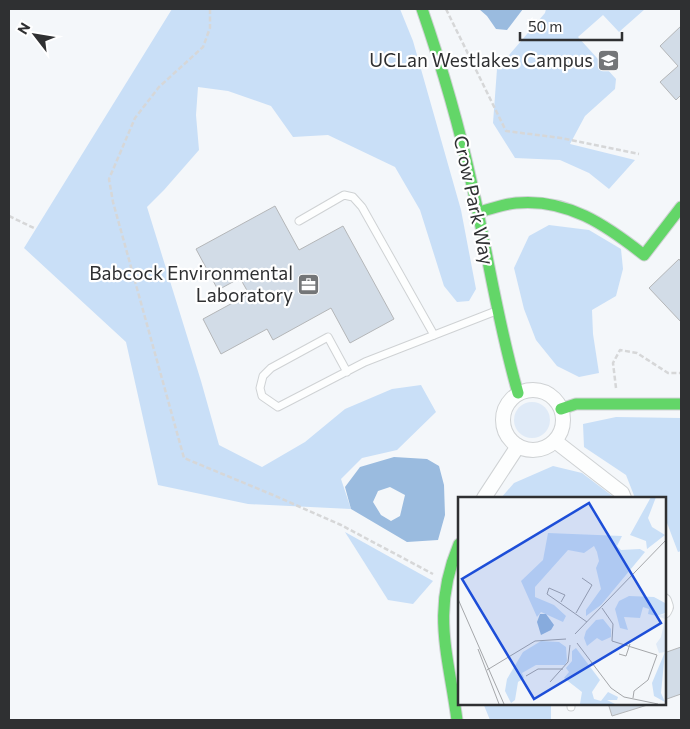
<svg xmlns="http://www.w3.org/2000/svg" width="690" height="729" font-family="Commissioner,sans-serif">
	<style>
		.green { fill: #dfeaf7 }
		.forest { fill: #c9dff7 }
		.water { fill: #9abbdf; fill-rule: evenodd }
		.building { fill: #d2dce7; stroke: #b4b6b8 }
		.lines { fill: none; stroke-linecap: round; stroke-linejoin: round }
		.lane-casing { stroke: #cfd2d4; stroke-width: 9 }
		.street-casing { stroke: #cfd2d4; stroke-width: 16 }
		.fast-casing { stroke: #cfd2d4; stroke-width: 13 }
		.path { stroke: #d6d7d8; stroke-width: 2.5; stroke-dasharray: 5 2.5; stroke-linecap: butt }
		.lane { stroke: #fdfefe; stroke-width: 7 }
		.street { stroke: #fdfefe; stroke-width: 14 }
		.fast { stroke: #63d668; stroke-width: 11 }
		.labels { text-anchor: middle; stroke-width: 4.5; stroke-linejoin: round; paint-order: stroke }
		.poi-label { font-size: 19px; fill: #2f3032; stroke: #fff; text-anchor: end }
		.street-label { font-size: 19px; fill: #2f3032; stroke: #fff }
		.inset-road { fill: none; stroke: #a5a7aa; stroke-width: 1 }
		.view { fill: #1d4ed8; fill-opacity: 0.15; stroke: #1d4ed8; stroke-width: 2.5 }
		.inset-edge { fill: none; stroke: #2f3032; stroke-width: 2.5 }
	</style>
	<rect width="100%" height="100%" fill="#f4f7fa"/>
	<circle class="green" cx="532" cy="420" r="18"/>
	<g class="forest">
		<path d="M172 9H400L413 41 461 210 476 289 469 301 457 302 444 286 420 210 395 167 328 135 293 137 271 106 228 91 198 87 196 115 199 150 164 190 147 207 201 381 219 445 262 467 305 442 345 409 392 389 421 385 436 412 397 450 362 458 341 479 351 509 248 504 158 485 126 342 24 248Z"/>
		<path d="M546 9H645L619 32 603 15 578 37 616 79 615 89 585 116 570 144 635 160 609 189 589 173 560 160 515 158 493 123 497 69 545 13Z"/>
		<path d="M549 225 589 230 621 249 623 269 616 296 592 310 593 334 599 373 579 377 557 366 536 340 524 309 514 268 529 236Z"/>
		<path d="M616 417 681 418V551L678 552 664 515V498H635L626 475 584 447 583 424Z"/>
		<path d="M553 466 582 473 615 498H501L514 483Z"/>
		<path d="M345 532 433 581 413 604 388 600Z"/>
		<path d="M483 703H551V720H562H490Z"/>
	</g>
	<g class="water">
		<path d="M479 9H523L507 30 496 29 487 16Z"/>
		<path d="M394 457 427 459 439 466 444 485 445 515 438 540 407 542 351 509 345 487 360 467ZM390 487 405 495 400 516 391 521 381 515 373 502 378 491Z"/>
	</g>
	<g class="building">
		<path d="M681 26V95L676 100 660 82 678 66 660 46Z"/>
		<path d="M275 206 299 250 343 226 394 319 350 343 331 308 273 340 267 329 221 354 203 319 249 294 240 278 218 290 196 249Z"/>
		<path d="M679 259 681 262V322L649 288Z"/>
		<path d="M681 647V694L664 700V653Z"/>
		<path d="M608 703H654L612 716Z"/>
	</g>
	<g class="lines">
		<defs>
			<g id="lane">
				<path d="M299 221 344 195 353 197 362 207 434 335"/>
				<path d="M347 372 328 337 271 368 263 376 260 388 262 396 278 407 365 362 496 311"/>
				<path d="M571 707V703"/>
			</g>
			<g id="street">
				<circle cx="533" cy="420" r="30"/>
				<path d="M555 441 622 493 624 498"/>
				<path d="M484 498 518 446"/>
				<path d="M664 601 666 607 664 611"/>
			</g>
			<g id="fast">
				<path d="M422 9C442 67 459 125 472 185 488 254 498 325 518 393"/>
				<path d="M479 212C491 209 504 204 516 203 567 198 606 225 644 255L681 207"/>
				<path d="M561 409 576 404H681"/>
				<path d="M457 720C448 653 431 611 459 544"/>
			</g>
		</defs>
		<use href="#lane" class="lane-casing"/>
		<use href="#street" class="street-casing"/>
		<use href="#fast" class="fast-casing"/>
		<g class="path">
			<path d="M210 9V28L203 47 159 87 135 118 109 179 113 202 184 458 273 495 341 525 433 574"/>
			<path d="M446 9 506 131 561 138 639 154"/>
			<path d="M9 216 36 229"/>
			<path d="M616 388 613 363 620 350 637 353 668 373H681"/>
		</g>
		<use href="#lane" class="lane"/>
		<use href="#street" class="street"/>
		<use href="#fast" class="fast"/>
	</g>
	<defs>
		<symbol id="university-square" viewBox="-11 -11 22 22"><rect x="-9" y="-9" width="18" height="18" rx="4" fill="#747678" stroke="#fff"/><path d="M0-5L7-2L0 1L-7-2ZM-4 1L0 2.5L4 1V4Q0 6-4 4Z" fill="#fff"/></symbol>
		<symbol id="office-square" viewBox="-11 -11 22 22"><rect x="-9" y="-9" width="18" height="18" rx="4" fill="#747678" stroke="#fff"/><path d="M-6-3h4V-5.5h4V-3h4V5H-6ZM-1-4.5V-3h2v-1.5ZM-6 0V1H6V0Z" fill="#fff"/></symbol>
	</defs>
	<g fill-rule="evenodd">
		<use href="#university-square" x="596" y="48" width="25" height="25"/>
		<use href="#office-square" x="296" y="272" width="25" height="25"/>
	</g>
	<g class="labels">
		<g class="poi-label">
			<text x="593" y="67">UCLan Westlakes Campus</text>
			<text x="293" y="280">Babcock Environmental<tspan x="293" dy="22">Laboratory</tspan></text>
		</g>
		<g class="street-label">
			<text transform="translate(474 200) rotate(78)" y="7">Crow Park Way</text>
		</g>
	</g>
	<g transform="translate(458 497)">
		<rect width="208" height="208" fill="#f4f7fa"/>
		<path d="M207 117H208L207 155 201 156 198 147 203 140 207 122 199 119Z" fill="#dfeaf7"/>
		<path d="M193 0H198L190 21 194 30 207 38 189 52 188 44 172 38ZM90 36 164 39 159 49 163 53 182 52 187 55 143 108 128 119V113L143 92 138 71 141 64 139 55 136 49 126 56 110 53 77 90V100L96 108 108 119 105 125 83 115 79 120 63 84 85 63ZM171 99 196 100 207 106V116L199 119 190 117 191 112 185 110 182 121 166 120 170 133 162 131 157 112 161 104ZM145 122 153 132V140L144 144 139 141 129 149 126 141 128 134 138 123ZM83 144 101 145 108 150 109 164 107 168H78L64 176 66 181 60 185 57 203 53 206 47 194 49 182 65 155ZM118 151 142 183 134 195 136 202 143 204 150 195 160 200 159 203H149L157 207H122L124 195 106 181 111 175 108 171 114 164V154ZM207 155 203 196 207 205 196 199 194 186Z" fill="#c9dff7"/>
		<path d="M82 117H88L96 128 93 133 83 138 79 125Z" fill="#9abbdf"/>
		<path class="inset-road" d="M0 102 46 207M103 105 107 98 91 91 89 97 129 125M144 111 155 127 154 144 199 158 190 183 176 194 175 201M118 116 134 88 124 81M117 137 208 43M119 146 153 191 166 200 200 207M20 152 41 207M161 157 168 159 172 147M29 173 77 144 108 142M68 179 80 172H105M92 185 110 165 112 148"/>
		<path class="view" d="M131 6 203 126 76 202 4 82Z"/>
		<rect width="208" height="208" class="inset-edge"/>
	</g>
	<rect width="690" height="729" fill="none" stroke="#2f3032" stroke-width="20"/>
	<g transform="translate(35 35) rotate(301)" stroke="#ffffff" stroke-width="4" paint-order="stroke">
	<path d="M0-4L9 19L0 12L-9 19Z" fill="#2f3032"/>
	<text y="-8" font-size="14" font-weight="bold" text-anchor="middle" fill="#2f3032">N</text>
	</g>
	<path d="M520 32v8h102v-8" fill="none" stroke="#2f3032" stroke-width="2.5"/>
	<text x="528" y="32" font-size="15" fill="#2f3032" stroke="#ffffff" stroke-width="4" paint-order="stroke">50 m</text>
</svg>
